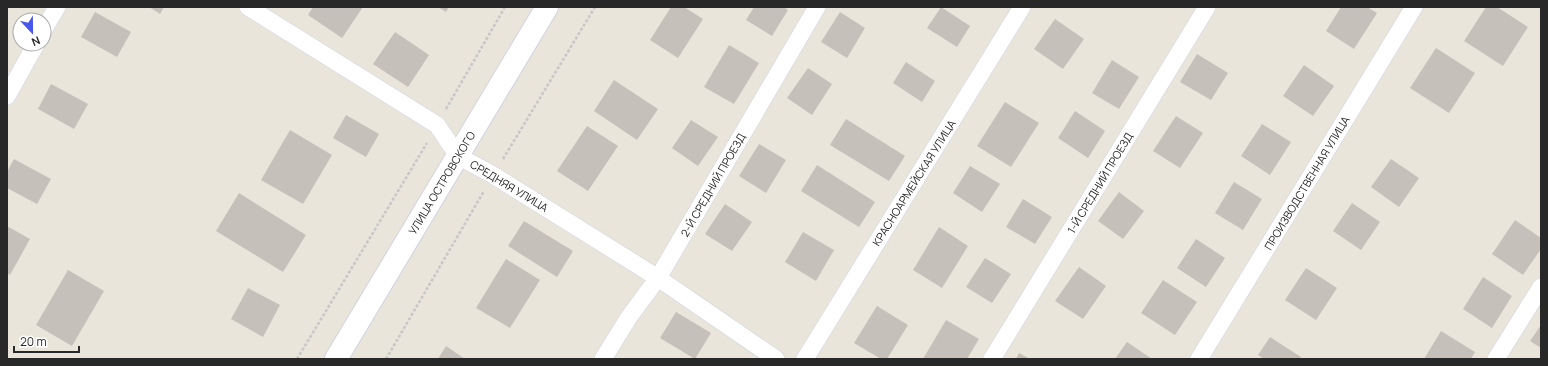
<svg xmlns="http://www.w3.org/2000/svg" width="1548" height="366" font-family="Manrope,sans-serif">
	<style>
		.building { fill: #c5c1ba }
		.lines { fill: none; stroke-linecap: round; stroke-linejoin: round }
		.minor-casing { stroke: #d0d2e0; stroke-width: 18 }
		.tertiary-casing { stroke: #d0d2e0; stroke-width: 24 }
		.path { stroke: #c7c7c7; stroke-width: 2.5; stroke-dasharray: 3 2; stroke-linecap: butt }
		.minor { stroke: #fff; stroke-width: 17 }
		.tertiary { stroke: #fff; stroke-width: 22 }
		.labels { text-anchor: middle; stroke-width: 4; stroke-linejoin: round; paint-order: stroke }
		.street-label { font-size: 11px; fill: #282828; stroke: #fff }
	</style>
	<rect width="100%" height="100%" fill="#eae5db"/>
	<g class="building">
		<path d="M149 7H164L160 14Z"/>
		<path d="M313 7H363L342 38 308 15Z"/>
		<path d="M438 7H449L446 12Z"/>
		<path d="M671 7H684L703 19 678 58 650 40Z"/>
		<path d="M754 7H784L788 10 772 36 746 20Z"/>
		<path d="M941 7 970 26 957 47 927 28Z"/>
		<path d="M1341 7H1367L1377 13 1354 49 1326 31Z"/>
		<path d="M1486 7H1497L1528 27 1503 66 1464 41Z"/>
		<path d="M95 12 131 32 117 57 81 37Z"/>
		<path d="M840 12 865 28 847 58 821 42Z"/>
		<path d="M1055 19 1084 39 1063 69 1034 49Z"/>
		<path d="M395 32 429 55 408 87 373 64Z"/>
		<path d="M729 45 759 63 734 104 704 87Z"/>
		<path d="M1436 48 1475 73 1449 113 1410 88Z"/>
		<path d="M1197 54 1228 73 1211 100 1180 82Z"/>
		<path d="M1112 60 1139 77 1119 109 1092 93Z"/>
		<path d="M906 62 935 81 922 102 893 83Z"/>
		<path d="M1304 65 1334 86 1313 116 1283 96Z"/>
		<path d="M808 68 832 84 812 115 787 98Z"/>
		<path d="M614 80 658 109 637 140 594 111Z"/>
		<path d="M51 84 88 104 74 129 38 109Z"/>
		<path d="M1005 102 1039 123 1011 167 977 146Z"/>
		<path d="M1075 111 1105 131 1088 158 1058 138Z"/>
		<path d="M346 115 379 134 366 157 333 138Z"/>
		<path d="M1176 116 1203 133 1180 168 1153 151Z"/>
		<path d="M846 119 905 156 889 181 830 145Z"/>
		<path d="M691 120 718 137 698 166 672 148Z"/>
		<path d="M1262 124 1291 142 1270 175 1241 156Z"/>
		<path d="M587 126 618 146 588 191 557 171Z"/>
		<path d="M290 130 332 155 303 204 261 180Z"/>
		<path d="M759 144 786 160 766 193 739 176Z"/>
		<path d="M14 159 51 179 37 204 7 188V172Z"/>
		<path d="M1391 159 1419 178 1399 207 1371 187Z"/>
		<path d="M817 165 875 202 859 227 801 191Z"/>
		<path d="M970 166 1000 184 982 212 953 193Z"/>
		<path d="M1234 182 1262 199 1243 230 1215 213Z"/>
		<path d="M1119 192 1144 211 1123 239 1098 221Z"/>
		<path d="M239 193 306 235 283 272 216 231Z"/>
		<path d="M1023 199 1052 217 1035 244 1006 227Z"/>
		<path d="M1352 203 1380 222 1361 250 1333 231Z"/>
		<path d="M725 204 752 222 732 251 705 234Z"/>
		<path d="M1515 220 1541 238V249L1523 275 1492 254Z"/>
		<path d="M524 221 573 251 557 277 508 246Z"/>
		<path d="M7 226 30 239 10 275 7 273Z"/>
		<path d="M939 227 968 246 942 288 913 270Z"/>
		<path d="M803 232 834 250 816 281 785 262Z"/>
		<path d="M1196 239 1225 258 1206 287 1177 268Z"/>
		<path d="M985 258 1011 274 992 303 966 287Z"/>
		<path d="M506 259 540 280 510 328 476 308Z"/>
		<path d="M1079 267 1106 286 1083 319 1055 301Z"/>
		<path d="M1306 268 1337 288 1316 320 1285 300Z"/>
		<path d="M68 270 104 291 72 346 36 325Z"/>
		<path d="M1483 277 1512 296 1492 328 1463 309Z"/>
		<path d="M1163 280 1197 302 1175 335 1141 313Z"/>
		<path d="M248 288 280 305 263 337 231 319Z"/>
		<path d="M877 306 908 325 887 359H881L854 343Z"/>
		<path d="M676 312 711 333 695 359 660 338Z"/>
		<path d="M946 320 979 339 967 359H923Z"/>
		<path d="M1541 325V348L1530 341Z"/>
		<path d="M1441 331 1475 352 1471 359H1424Z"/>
		<path d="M1270 337 1301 357 1299 359H1264L1258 355Z"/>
		<path d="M1127 342 1152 359H1115Z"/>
		<path d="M446 346 465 359H438Z"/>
		<path d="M1019 353 1030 359H1016Z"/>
	</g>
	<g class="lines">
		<defs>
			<g id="minor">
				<path d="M248 7 437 125 458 156 493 175 658 278 776 359"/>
				<path d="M44 29 57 7"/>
				<path d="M7 96 36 44"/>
				<path d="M603 359 629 317 658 278 817 7"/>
				<path d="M805 359 1022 7"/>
				<path d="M992 359 1207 7"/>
				<path d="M1199 359 1414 7"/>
				<path d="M1496 359 1541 287"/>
			</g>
			<path id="tertiary" d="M336 359 547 7"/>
		</defs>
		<use href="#minor" class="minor-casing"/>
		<use href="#tertiary" class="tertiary-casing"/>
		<g class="path">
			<path d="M446 109 505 7"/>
			<path d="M503 159 595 7"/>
			<path d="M297 359 427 143"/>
			<path d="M386 359 484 191"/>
		</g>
		<use href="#minor" class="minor"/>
		<use href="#tertiary" class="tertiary"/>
	</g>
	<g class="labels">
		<g class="street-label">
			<text transform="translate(442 183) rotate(-59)" y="4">УЛИЦА ОСТРОВСКОГО</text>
			<text transform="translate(914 183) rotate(-58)" y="4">КРАСНОАРМЕЙСКАЯ УЛИЦА</text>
			<text transform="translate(1100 183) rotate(-59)" y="4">1-Й СРЕДНИЙ ПРОЕЗД</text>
			<text transform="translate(1307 183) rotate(-59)" y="4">ПРОИЗВОДСТВЕННАЯ УЛИЦА</text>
			<text transform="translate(713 185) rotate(-60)" y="4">2-Й СРЕДНИЙ ПРОЕЗД</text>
			<text transform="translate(509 186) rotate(31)" y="4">СРЕДНЯЯ УЛИЦА</text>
		</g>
	</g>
	<rect width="1548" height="366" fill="none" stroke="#282828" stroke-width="16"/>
	<g transform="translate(32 32) rotate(158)"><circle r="19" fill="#ffffff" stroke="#a9a9a9"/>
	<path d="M0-3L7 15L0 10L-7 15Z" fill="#4756eb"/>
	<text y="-6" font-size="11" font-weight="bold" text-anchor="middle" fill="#282828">N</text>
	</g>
	<path d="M14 346v6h65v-6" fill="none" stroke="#282828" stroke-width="2"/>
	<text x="20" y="346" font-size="12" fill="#282828" stroke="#ffffff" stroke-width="3" paint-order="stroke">20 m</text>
</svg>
